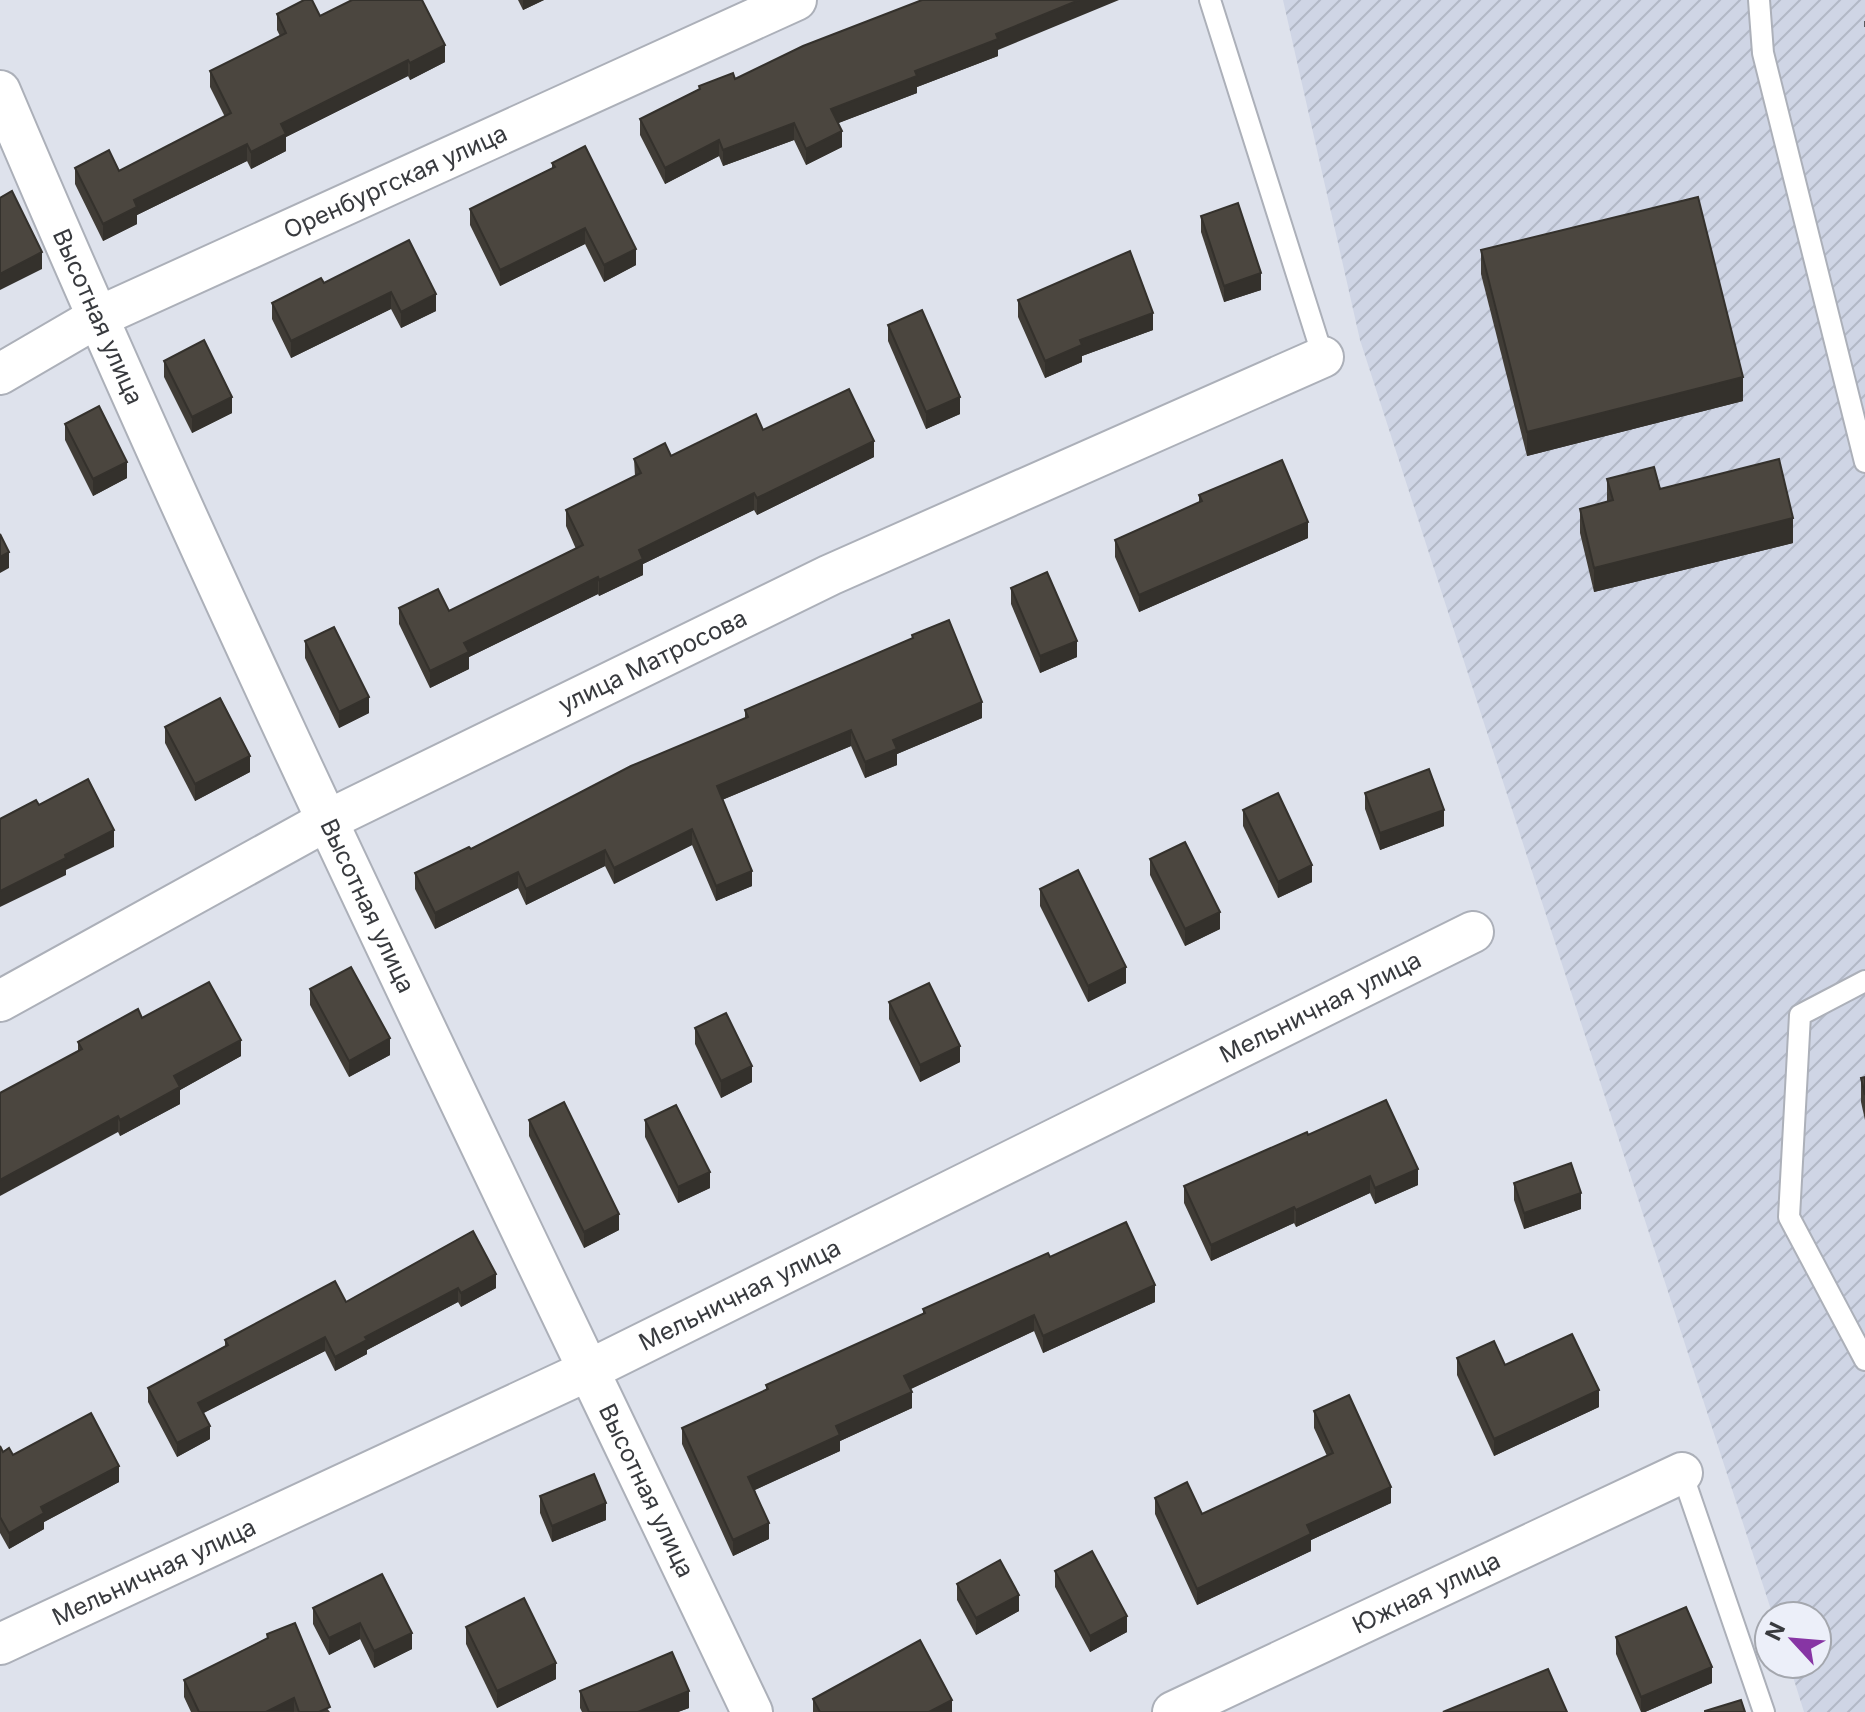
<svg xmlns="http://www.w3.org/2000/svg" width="1865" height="1712" font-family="Inter,sans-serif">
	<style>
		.industrial { fill: url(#industrial-furrows) }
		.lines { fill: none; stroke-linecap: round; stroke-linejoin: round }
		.service-casing { stroke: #acb0b9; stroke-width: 24 }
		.minor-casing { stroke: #acb0b9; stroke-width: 44 }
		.service { stroke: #fff; stroke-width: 20 }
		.minor { stroke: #fff; stroke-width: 40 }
		.rail { stroke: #595b60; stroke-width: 6; stroke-dasharray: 4 8; stroke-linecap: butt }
		.wall { fill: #403c36 }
		.shaded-wall { fill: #34312c }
		.building { fill: #4b463f; stroke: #34312c; stroke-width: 2 }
		.labels { text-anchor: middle; stroke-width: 8; stroke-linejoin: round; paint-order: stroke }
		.street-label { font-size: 24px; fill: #383a3e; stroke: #eceff9 }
	</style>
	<defs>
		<pattern id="industrial-furrows" width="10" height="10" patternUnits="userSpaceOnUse" patternTransform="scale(2)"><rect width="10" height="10" fill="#cfd5e5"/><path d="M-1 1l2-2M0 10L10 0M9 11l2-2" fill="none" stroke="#b2b8c6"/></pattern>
	</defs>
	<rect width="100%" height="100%" fill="#dee2ec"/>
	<path class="industrial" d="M1283 0H1865V1712H1804L1789 1664H1817V1616H1773L1360 340Z"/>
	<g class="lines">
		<defs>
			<g id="service">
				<path d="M1210 0 1323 357"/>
				<path d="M1759 0 1763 53 1865 462"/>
				<path d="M1865 981 1800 1015 1789 1217 1865 1360"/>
				<path d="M1682 1473 1764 1712"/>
			</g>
			<g id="minor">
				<path id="s1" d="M0 91C232 640 496 1174 752 1712"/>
				<path id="s2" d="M0 374 96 318 796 0"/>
				<path id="s3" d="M0 1001 326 821 830 575 1323 357"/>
				<path id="s4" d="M0 1644 589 1370 1473 932"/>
				<path id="s5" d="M1173 1712 1682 1473"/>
			</g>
		</defs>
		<use href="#service" class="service-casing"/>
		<use href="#minor" class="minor-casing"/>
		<use href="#service" class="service"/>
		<use href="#minor" class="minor"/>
		<path class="rail" d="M1864 24H1865"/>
	</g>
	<g class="wall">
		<path d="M518 0H544L523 10Z"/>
		<path d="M277 14 320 16 445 62 410 80 408 76 286 137V151L251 169 247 161 137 215V224L103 241 75 184V168L119 171 225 117 210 87V71L280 36 277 30Z"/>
		<path d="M998 50V56L917 87V93L838 123 842 147 806 165 794 140 723 166 719 156 665 184 640 135V119L699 89V86L735 79Z"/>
		<path d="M552 163 636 265 604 282 585 244 500 286 470 225V209L552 168Z"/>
		<path d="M1201 216 1261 290 1224 302 1201 232Z"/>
		<path d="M1481 250 1743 401 1527 456 1481 274Z"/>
		<path d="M324 283 436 294V311L401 328 391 309 291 358 272 319V303Z"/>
		<path d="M1018 300 1153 330 1082 356V362L1045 378 1018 317Z"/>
		<path d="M888 325 960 414 926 429 888 341Z"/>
		<path d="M164 361 232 413 192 433 164 377Z"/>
		<path d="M65 424 127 478 93 496 65 440Z"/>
		<path d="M763 430 874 457 757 515 754 510 643 564V575L599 596 598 594 469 657V669L430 688 399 624V608L449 611 576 549 566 526V510L635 476 634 459 671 456Z"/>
		<path d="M1607 479 1660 489 1793 543 1594 592 1580 533V509L1607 502Z"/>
		<path d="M1199 495 1308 538 1139 612 1115 557V540L1199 502Z"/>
		<path d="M1011 588 1077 657 1040 673 1011 604Z"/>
		<path d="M912 635 982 718 897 754V765L865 778 851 746 722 800 752 886 716 901 692 845 614 884 605 866 526 905 518 888 435 929 415 889V873L471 849 745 718V710L912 639Z"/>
		<path d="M305 641 369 713 339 728 305 658Z"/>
		<path d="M165 727 250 772 195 801 165 743Z"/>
		<path d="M1365 793 1444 826 1380 850 1365 809Z"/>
		<path d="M1243 810 1312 882 1278 898 1243 826Z"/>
		<path d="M1150 859 1220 929 1185 946 1150 875Z"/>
		<path d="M1040 889 1126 983 1088 1002 1040 906Z"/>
		<path d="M310 989 390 1055 349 1077 310 1005Z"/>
		<path d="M889 1002 960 1062 920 1082 889 1019Z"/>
		<path d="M695 1028 752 1082 721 1098 695 1044Z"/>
		<path d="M78 1042 241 1056 180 1090V1104L120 1136 78 1051Z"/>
		<path d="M1865 1077V1120L1861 1102V1078Z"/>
		<path d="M529 1120 619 1230 584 1248 529 1136Z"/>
		<path d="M645 1120 710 1188 678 1203 645 1137Z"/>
		<path d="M1308 1135 1418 1185 1375 1204 1370 1193 1296 1227 1294 1223 1211 1261 1184 1203V1186Z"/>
		<path d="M1514 1183 1581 1209 1524 1229 1514 1200Z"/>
		<path d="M473 1231 496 1288 461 1307 458 1302 367 1350V1354L335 1371 325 1351 203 1413 210 1439 177 1457 148 1402V1388L225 1346V1340L346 1302Z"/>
		<path d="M1050 1257 1155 1302 1043 1353 1034 1331 911 1389 912 1408 840 1441V1451L755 1490 769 1539 733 1556 682 1444V1428L766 1390V1385L923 1314V1309Z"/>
		<path d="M1457 1358 1505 1365 1599 1407 1494 1456 1457 1375Z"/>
		<path d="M1314 1411 1391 1503 1311 1540V1551L1197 1605 1155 1514V1498L1202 1514 1327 1456 1314 1428Z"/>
		<path d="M0 1446 3 1452 13 1455 119 1482 44 1522V1529L9 1549 0 1533Z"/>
		<path d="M540 1496 606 1520 552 1542 540 1513Z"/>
		<path d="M1055 1571 1127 1632 1090 1652 1055 1587Z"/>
		<path d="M382 1574 412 1649 374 1668 360 1639 329 1655 313 1624V1608Z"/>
		<path d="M957 1584 1019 1611 976 1635 957 1600Z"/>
		<path d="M466 1627 556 1679 497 1708 466 1644Z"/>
		<path d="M267 1634 330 1712H191L184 1697V1680L267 1638Z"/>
		<path d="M1616 1637 1712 1683 1645 1712H1641L1616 1654Z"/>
		<path d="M580 1691 689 1708 678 1712H582L580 1708Z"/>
		<path d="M813 1699 952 1712H813Z"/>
	</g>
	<g class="shaded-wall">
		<path d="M523 0H544L523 10Z"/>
		<path d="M1079 0H1119L998 50V56L917 87V93L831 126V109L996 34Z"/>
		<path d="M445 45V62L410 80V63Z"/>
		<path d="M408 60V76L286 137V151L251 169V152L281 124Z"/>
		<path d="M794 123V140L723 166V150Z"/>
		<path d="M842 131V147L806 165V149Z"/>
		<path d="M719 140V156L665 184V168Z"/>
		<path d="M247 144V161L137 215V224L103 241V224L134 200Z"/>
		<path d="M585 228V244L500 286V270Z"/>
		<path d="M636 249V265L604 282V265Z"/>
		<path d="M42 252V269L0 290V274Z"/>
		<path d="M1261 273V290L1224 302V286Z"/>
		<path d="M391 292V309L291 358V341Z"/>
		<path d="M436 294V311L401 328V312Z"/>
		<path d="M1153 313V330L1082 356V362L1045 378V361L1080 340Z"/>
		<path d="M1743 377V401L1527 456V432Z"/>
		<path d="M232 397V413L192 433V417Z"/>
		<path d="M960 397V414L926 429V412Z"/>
		<path d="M874 441V457L757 515V498Z"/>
		<path d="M127 462V478L93 496V479Z"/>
		<path d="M754 493V510L643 564V575L599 596V580L639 550Z"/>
		<path d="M1793 518V543L1594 592V568Z"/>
		<path d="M1308 522V538L1139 612V595Z"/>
		<path d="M9 552V568L0 573V557Z"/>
		<path d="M598 577V594L469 657V669L430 688V671L464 643Z"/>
		<path d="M1077 641V657L1040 673V656Z"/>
		<path d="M369 697V713L339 728V712Z"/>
		<path d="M982 702V718L897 754V765L865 778V762L893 740Z"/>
		<path d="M851 730V746L717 802V786Z"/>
		<path d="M250 756V772L195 801V784Z"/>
		<path d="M1444 810V826L1380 850V833Z"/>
		<path d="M692 829V845L614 884V868Z"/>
		<path d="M114 830V847L66 870V875L0 907V891L65 855Z"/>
		<path d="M605 850V866L526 905V889Z"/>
		<path d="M1312 865V882L1278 898V882Z"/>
		<path d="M752 871V886L716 901V886Z"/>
		<path d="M518 872V888L435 929V913Z"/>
		<path d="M1220 912V929L1185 946V929Z"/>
		<path d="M1126 967V983L1088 1002V986Z"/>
		<path d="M390 1038V1055L349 1077V1061Z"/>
		<path d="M241 1040V1056L180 1090V1104L120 1136V1120L174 1076Z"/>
		<path d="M960 1046V1062L920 1082V1065Z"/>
		<path d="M752 1066V1082L721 1098V1081Z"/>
		<path d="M118 1116V1132L0 1196V1180Z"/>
		<path d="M1418 1169V1185L1375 1204V1188Z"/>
		<path d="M710 1172V1188L678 1203V1187Z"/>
		<path d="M1370 1176V1193L1296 1227V1210Z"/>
		<path d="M1581 1193V1209L1524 1229V1213Z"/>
		<path d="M1294 1207V1223L1211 1261V1245Z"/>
		<path d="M619 1214V1230L584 1248V1232Z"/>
		<path d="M496 1274V1288L461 1307V1293Z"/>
		<path d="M1155 1285V1302L1043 1353V1336Z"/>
		<path d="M458 1288V1302L367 1350V1354L335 1371V1357L365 1337Z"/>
		<path d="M1034 1315V1331L904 1392V1376Z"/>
		<path d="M325 1337V1351L198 1416V1403Z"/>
		<path d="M1599 1390V1407L1494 1456V1439Z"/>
		<path d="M912 1392V1408L840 1441V1451L748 1493V1477L836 1426Z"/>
		<path d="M210 1426V1439L177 1457V1443Z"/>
		<path d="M119 1466V1482L44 1522V1529L9 1549V1533L41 1507Z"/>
		<path d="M1391 1487V1503L1311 1540V1551L1197 1605V1589L1307 1525Z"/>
		<path d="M606 1503V1520L552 1542V1526Z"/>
		<path d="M769 1523V1539L733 1556V1540Z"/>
		<path d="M1019 1595V1611L976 1635V1618Z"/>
		<path d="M1127 1616V1632L1090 1652V1636Z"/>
		<path d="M360 1623V1639L329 1655V1638Z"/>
		<path d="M412 1633V1649L374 1668V1651Z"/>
		<path d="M556 1663V1679L497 1708V1691Z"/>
		<path d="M1712 1667V1683L1645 1712H1641V1697Z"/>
		<path d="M689 1691V1708L678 1712H638Z"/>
		<path d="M294 1698V1712H266Z"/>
		<path d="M952 1700V1712H929Z"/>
	</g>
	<g class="building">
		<path d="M304 0H312L320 16 352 0H422L445 45 410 63 408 60 281 124 286 134 251 152 247 144 134 200 137 207 103 224 75 168 109 150 119 171 231 113 210 71 286 33 277 14Z"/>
		<path d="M922 0H1079L996 34 998 39 915 71 917 76 831 109 842 131 806 149 794 123 723 150 719 140 665 168 640 119 700 89 699 86 733 73 735 79 803 46Z"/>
		<path d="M585 146 636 249 604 265 585 228 500 270 470 209 555 167 552 163Z"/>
		<path d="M12 191 42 252 0 274V198Z"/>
		<path d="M1698 197 1743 377 1527 432 1481 250Z"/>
		<path d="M1238 203 1261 273 1224 286 1201 216Z"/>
		<path d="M409 240 436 294 401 312 391 292 291 341 272 303 321 278 324 283Z"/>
		<path d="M1130 251 1153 313 1080 340 1082 345 1045 361 1018 300Z"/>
		<path d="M922 310 960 397 926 412 888 325Z"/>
		<path d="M204 340 232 397 192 417 164 361Z"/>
		<path d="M849 389 874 441 757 498 754 493 639 550 643 559 599 580 598 577 464 643 469 652 430 671 399 608 438 589 449 611 583 545 566 510 641 473 634 459 665 443 671 456 756 414 763 430Z"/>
		<path d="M99 406 127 462 93 479 65 424Z"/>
		<path d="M1779 459 1793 518 1594 568 1580 509 1613 500 1607 479 1654 467 1660 489Z"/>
		<path d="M1282 460 1308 522 1139 595 1115 540 1202 501 1199 495Z"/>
		<path d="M0 534 9 552 0 557Z"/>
		<path d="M1047 572 1077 641 1040 656 1011 588Z"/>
		<path d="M949 620 982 702 893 740 897 749 865 762 851 730 717 786 752 871 716 886 692 829 614 868 605 850 526 889 518 872 435 913 415 873 469 847 471 849 631 766 748 717 745 710 913 638 912 635Z"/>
		<path d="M334 627 369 697 339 712 305 641Z"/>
		<path d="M220 698 250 756 195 784 165 727Z"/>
		<path d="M1429 769 1444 810 1380 833 1365 793Z"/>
		<path d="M88 779 114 830 65 855 66 858 0 891V819L36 800 39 805Z"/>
		<path d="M1278 793 1312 865 1278 882 1243 810Z"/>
		<path d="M1185 842 1220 912 1185 929 1150 859Z"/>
		<path d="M1078 870 1126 967 1088 986 1040 889Z"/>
		<path d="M351 967 390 1038 349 1061 310 989Z"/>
		<path d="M209 982 241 1040 174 1076 180 1087 120 1120 118 1116 0 1180V1093L82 1049 78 1042 138 1009 142 1018Z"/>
		<path d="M929 983 960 1046 920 1065 889 1002Z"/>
		<path d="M726 1013 752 1066 721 1081 695 1028Z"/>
		<path d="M1865 1077V1095L1861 1078Z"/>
		<path d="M1386 1100 1418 1169 1375 1188 1370 1176 1296 1210 1294 1207 1211 1245 1184 1186 1307 1132 1308 1135Z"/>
		<path d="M564 1102 619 1214 584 1232 529 1120Z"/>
		<path d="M676 1105 710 1172 678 1187 645 1120Z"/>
		<path d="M1571 1163 1581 1193 1524 1213 1514 1183Z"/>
		<path d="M1126 1222 1155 1285 1043 1336 1034 1315 904 1376 912 1392 836 1426 840 1435 748 1477 769 1523 733 1540 682 1428 768 1389 766 1385 925 1313 923 1309 1048 1253 1050 1257Z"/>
		<path d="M473 1231 496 1274 461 1293 458 1288 365 1337 367 1340 335 1357 325 1337 198 1403 210 1426 177 1443 148 1388 228 1345 225 1340 335 1281 346 1302Z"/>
		<path d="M1572 1334 1599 1390 1494 1439 1457 1358 1494 1341 1505 1365Z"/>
		<path d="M1349 1395 1391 1487 1307 1525 1311 1534 1197 1589 1155 1498 1187 1482 1202 1514 1333 1453 1314 1411Z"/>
		<path d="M91 1413 119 1466 41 1507 44 1513 9 1533 0 1517V1446L3 1452 9 1448 13 1455Z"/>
		<path d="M594 1474 606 1503 552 1526 540 1496Z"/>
		<path d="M1092 1551 1127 1616 1090 1636 1055 1571Z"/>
		<path d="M1000 1560 1019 1595 976 1618 957 1584Z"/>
		<path d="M382 1574 412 1633 374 1651 360 1623 329 1638 313 1608Z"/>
		<path d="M524 1598 556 1663 497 1691 466 1627Z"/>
		<path d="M1686 1607 1712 1667 1641 1697 1616 1637Z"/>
		<path d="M295 1623 330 1707 319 1712H299L294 1698 266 1712H199L184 1680 268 1638 267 1634Z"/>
		<path d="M920 1640 952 1700 929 1712H820L813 1699Z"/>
		<path d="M672 1652 689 1691 638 1712H589L580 1691Z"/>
		<path d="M1548 1669 1567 1712H1443Z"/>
		<path d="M1741 1700 1745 1712H1705V1711Z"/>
	</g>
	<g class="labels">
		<g class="street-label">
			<text dy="8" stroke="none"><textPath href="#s2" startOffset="440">Оренбургская улица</textPath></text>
			<text dy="8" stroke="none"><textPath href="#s1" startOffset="246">Высотная улица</textPath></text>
			<text dy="8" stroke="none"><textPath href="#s3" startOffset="736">улица Матросова</textPath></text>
			<text dy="8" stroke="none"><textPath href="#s1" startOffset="894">Высотная улица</textPath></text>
			<text dy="8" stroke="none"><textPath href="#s4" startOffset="1466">Мельничная улица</textPath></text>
			<text dy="8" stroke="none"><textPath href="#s4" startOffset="818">Мельничная улица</textPath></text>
			<text dy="8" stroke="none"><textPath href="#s1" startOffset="1542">Высотная улица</textPath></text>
			<text dy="8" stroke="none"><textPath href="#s4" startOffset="170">Мельничная улица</textPath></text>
			<text dy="8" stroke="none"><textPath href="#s5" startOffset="280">Южная улица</textPath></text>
		</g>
	</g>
	<g transform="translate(1793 1640) rotate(296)"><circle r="38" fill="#eceff9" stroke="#a4a7ae" stroke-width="2"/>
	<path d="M0-6L14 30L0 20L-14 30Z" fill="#8735a4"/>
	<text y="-12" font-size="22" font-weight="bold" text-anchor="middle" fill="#383a3e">N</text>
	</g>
</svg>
